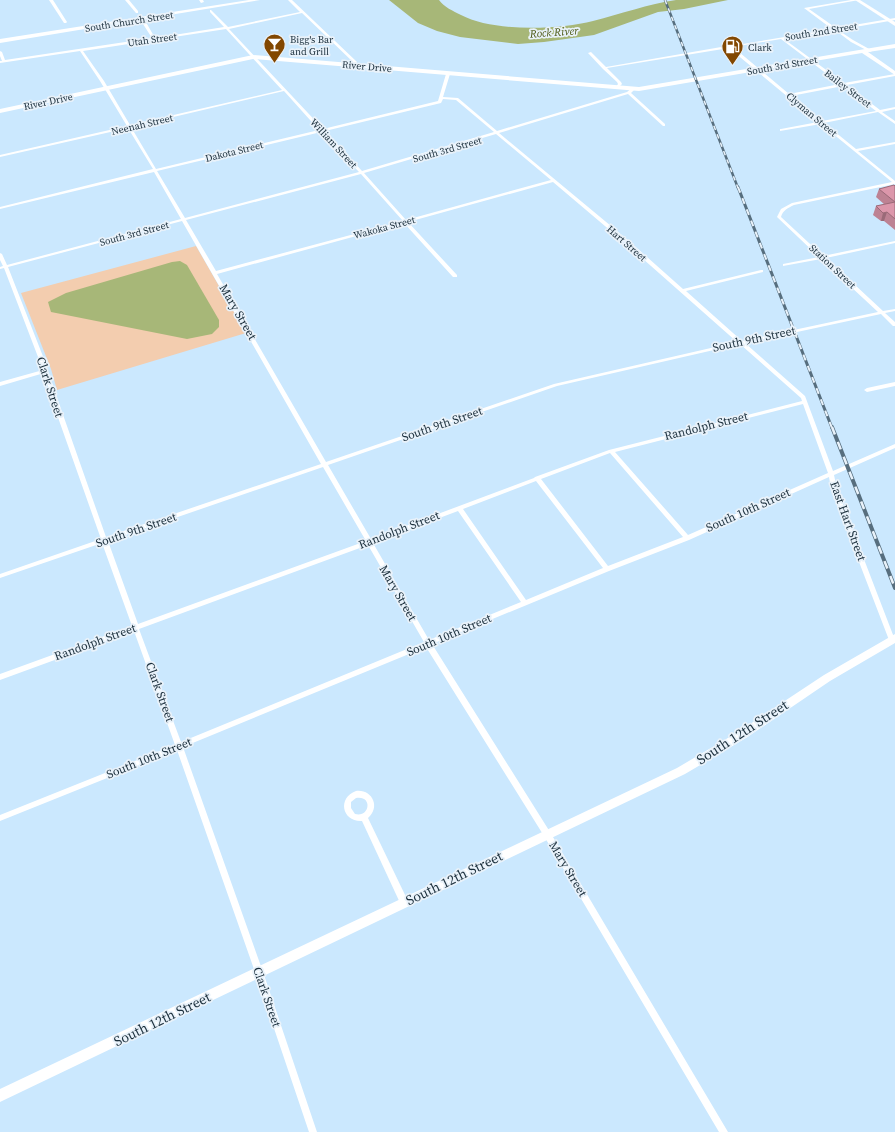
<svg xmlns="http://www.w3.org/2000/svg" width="895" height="1132" font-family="'Source Serif 4',serif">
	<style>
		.green { fill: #f3cdaf }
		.water { fill: #a7b778 }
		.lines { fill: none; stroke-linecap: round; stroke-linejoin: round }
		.street { fill: #fff; fill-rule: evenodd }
		.secondary { fill: #fff; fill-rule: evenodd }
		.rail-far2-casing { stroke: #576e7e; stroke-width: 2.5 }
		.rail-far1-casing { stroke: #576e7e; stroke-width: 3 }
		.rail-casing { stroke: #576e7e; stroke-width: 4 }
		.rail-far2 { stroke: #e9f2fa; stroke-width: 1.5; stroke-dasharray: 4.5; stroke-linecap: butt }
		.rail-far1 { stroke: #e9f2fa; stroke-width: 2; stroke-dasharray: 6; stroke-linecap: butt }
		.rail { stroke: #e9f2fa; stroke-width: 2.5; stroke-dasharray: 8; stroke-linecap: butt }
		.wall { fill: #bd8293 }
		.shaded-wall { fill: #9a6a78 }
		.building { fill: #dc97ab; stroke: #9a6a78 }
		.labels { text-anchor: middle; stroke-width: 3.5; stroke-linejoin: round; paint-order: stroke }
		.far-street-label { font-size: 10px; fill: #1b2f3c; stroke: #e9f2fa }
		.far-poi-label { font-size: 10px; fill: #1b2f3c; stroke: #e9f2fa; text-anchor: start }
		.far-water-label { font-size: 11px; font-style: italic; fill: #48550e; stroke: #e9f2fa }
		.street-label { font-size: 12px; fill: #1b2f3c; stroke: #e9f2fa }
		.near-street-label { font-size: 14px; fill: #1b2f3c; stroke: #e9f2fa }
	</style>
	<rect width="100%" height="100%" fill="#cbe8fe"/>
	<path class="green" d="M196 246 246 333 57 390 51 369 21 293Z"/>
	<g class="water">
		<path d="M389 0H439C444 7 453 11 461 15 493 32 558 30 593 21 621 14 648 4 676 0 693 0 711 0 728 0L684 9 658 12 594 35 544 42 518 44 460 37 437 31 418 23Z"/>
		<path d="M180 261 187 265 219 320V327L212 334 187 339 51 312 48 302 66 293 172 262Z"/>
	</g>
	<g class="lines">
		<g class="street">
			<path d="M49 0H53L67 22 66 23H64Z"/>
			<path d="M125 0H129L138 11V13H136Z"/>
			<path d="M199 0H203L204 2 201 3Z"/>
			<path d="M288 0H292L356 61 357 62 354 66H352L351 65 353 62 302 13 229 29 323 129 438 101 446 74 448 73 450 74 443 97 458 98 497 131 627 92 632 88H634V90L631 93 665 124V126H663L628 94 499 133 629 241 683 289 761 270H763V272L686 291 742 341 878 312 821 259 783 266V264L819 257 777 217 781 209 792 203 892 182 821 124 780 131V129H781L818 122 729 48 607 68 621 82 622 84 618 88 616 87 618 84 617 82 603 69 588 53 591 52 606 67 727 46 729 45 731 46 832 29 804 8 851 0H859L809 9 836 28 895 18V20L838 30 853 40 871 50 872 51 870 52 851 42 835 30 784 39 844 83 895 74V76L847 85 880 110 895 107V109L882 112 895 121V124L878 112 824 123 856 149 895 142V144L858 151 895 181V184L794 205C788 208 783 210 781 217L823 256 895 241V243L826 258 883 311 895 309V311L885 313 895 322V326H893L881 314 745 343 805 396 833 471 895 444V448L834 475 837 489 895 640 894 642H890L889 640 831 489 829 477 689 540 609 571 432 644 550 832 728 1132H719L544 836 426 647 183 747 263 972 317 1132H309L255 972 177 750 0 821V815L175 745 134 631 0 680V674L132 626 102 543 0 578V574L101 539 55 409 44 373 0 386V382L43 370 4 268 0 269V267L3 266 0 260V253L2 254 7 265 181 219 154 172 0 209V207L153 169 128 128 0 157V155L127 126 100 81 80 51 0 63V61H2L0 56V51L2 52 5 60 152 38 143 24 145 23 147 24 155 38 224 27 210 12V10H211L228 27 300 12ZM226 29 282 90 130 125 104 81 83 51ZM781 39 840 84 789 94 733 47ZM843 86 876 111 822 121 791 96ZM284 91 319 130 156 169 131 127ZM443 99 456 100 494 132 362 171 325 131 441 103ZM321 132 359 172 185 218 157 171ZM496 134 551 180 406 220 364 173ZM361 174 403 221 216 271 186 220ZM553 182 625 243 737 342 554 384 326 462 217 274 404 223 453 277H457V275L408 222ZM182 221 321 464 106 537 61 409 44 359 8 267ZM740 344 801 398 802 401 609 450 535 477 534 478 371 539 328 465 557 386ZM803 404 828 473 688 535 615 452ZM610 453 683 537 608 566 541 479ZM323 467 366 541 138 624 108 541ZM536 481 603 568 526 600 463 509ZM458 511 521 602 429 640 373 543ZM368 545 424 642 181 742 139 629Z"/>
			<path d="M895 382V386L867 392 864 390 867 388Z"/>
			<path d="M356 791C372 789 381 807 368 818L407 899 408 902 407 905 404 906 401 905 362 821C342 822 337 798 356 791ZM356 798C373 795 370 818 355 814L351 808V802Z"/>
		</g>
		<g class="secondary">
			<path d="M249 0H260L0 43V39Z"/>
			<path d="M855 0H860L895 22V26Z"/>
			<path d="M895 44V48L868 52 895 71V75L862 53 639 91 253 59 0 113V109L253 55 639 87Z"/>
			<path d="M895 634V643L830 681 746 738 685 774 0 1102V1089L677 768 738 732 824 675Z"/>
		</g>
		<defs>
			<path id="rail-far2" d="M665 0 738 188"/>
			<path id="rail-far1" d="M738 187 832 428"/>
			<path id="rail" d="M832 427 895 588"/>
		</defs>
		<use href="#rail-far2" class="rail-far2-casing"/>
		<use href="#rail-far1" class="rail-far1-casing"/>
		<use href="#rail" class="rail-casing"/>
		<use href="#rail-far2" class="rail-far2"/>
		<use href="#rail-far1" class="rail-far1"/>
		<use href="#rail" class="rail"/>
	</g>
	<path class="wall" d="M895 186V230L884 221H881L873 215 876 206 885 205 876 197 879 189Z"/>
	<path class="shaded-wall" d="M887 212 884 221H881L883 213Z"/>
	<path class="building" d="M894 185 895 186V219L887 212 883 213 876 206 895 202 879 189Z"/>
	<defs>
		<symbol id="bar-pin" viewBox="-11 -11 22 30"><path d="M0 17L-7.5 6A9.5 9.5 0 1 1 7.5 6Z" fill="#824700" stroke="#e9f2fa"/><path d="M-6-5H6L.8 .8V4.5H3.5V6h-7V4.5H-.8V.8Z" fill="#fff"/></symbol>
		<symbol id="fuel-pin" viewBox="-11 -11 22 30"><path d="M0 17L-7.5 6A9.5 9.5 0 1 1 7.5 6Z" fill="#824700" stroke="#e9f2fa"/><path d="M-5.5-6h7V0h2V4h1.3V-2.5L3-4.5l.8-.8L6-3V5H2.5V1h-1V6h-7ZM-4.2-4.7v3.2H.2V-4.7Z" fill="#fff"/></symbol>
	</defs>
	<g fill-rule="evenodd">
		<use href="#bar-pin" x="262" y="32" width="25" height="34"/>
		<use href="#fuel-pin" x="720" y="34" width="25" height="34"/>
	</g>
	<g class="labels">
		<g class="far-street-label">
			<text transform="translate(129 21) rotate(-9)" y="4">South Church Street</text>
			<text transform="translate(821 31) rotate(-9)" y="4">South 2nd Street</text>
			<text transform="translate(152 39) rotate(-8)" y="4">Utah Street</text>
			<text transform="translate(782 65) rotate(-10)" y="4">South 3rd Street</text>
			<text transform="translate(367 66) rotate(5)" y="4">River Drive</text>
			<text transform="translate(848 88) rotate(37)" y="4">Bailey Street</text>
			<text transform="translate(48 101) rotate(-12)" y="4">River Drive</text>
			<text transform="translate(812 114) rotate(40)" y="4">Clyman Street</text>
			<text transform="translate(142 124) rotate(-13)" y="4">Neenah Street</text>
			<text transform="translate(334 143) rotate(47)" y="4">William Street</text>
			<text transform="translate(447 149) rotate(-16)" y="4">South 3rd Street</text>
			<text transform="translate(234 151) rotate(-14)" y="4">Dakota Street</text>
			<text transform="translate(384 227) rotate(-15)" y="4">Wakoka Street</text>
			<text transform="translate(134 233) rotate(-15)" y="4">South 3rd Street</text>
			<text transform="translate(627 243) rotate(41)" y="4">Hart Street</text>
			<text transform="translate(833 266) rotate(43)" y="4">Station Street</text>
		</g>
		<g class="far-poi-label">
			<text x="290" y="43">Bigg's Bar<tspan x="290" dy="12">and Grill</tspan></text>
			<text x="748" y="51">Clark</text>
		</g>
		<g class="far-water-label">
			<text transform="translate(554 32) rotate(-4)" y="4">Rock River</text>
		</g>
		<g class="street-label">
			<text transform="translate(238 312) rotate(60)" y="4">Mary Street</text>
			<text transform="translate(754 339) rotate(-12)" y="4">South 9th Street</text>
			<text transform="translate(50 387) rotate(72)" y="4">Clark Street</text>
			<text transform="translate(442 424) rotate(-19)" y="4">South 9th Street</text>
			<text transform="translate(706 426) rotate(-14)" y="4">Randolph Street</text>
			<text transform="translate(748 510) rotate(-24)" y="4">South 10th Street</text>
			<text transform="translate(848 521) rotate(70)" y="4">East Hart Street</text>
			<text transform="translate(136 530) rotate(-19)" y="4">South 9th Street</text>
			<text transform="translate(399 530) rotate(-21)" y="4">Randolph Street</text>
			<text transform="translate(398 593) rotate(60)" y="4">Mary Street</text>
			<text transform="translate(449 635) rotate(-23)" y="4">South 10th Street</text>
			<text transform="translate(95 642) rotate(-20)" y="4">Randolph Street</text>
			<text transform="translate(160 692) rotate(70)" y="4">Clark Street</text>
			<text transform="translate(149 758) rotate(-22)" y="4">South 10th Street</text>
			<text transform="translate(568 869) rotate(59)" y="4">Mary Street</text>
			<text transform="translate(267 997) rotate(71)" y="4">Clark Street</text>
		</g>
		<g class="near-street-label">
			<text transform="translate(742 732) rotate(-33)" y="5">South 12th Street</text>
			<text transform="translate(454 878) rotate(-26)" y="5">South 12th Street</text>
			<text transform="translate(162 1019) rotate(-26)" y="5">South 12th Street</text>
		</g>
	</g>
</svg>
